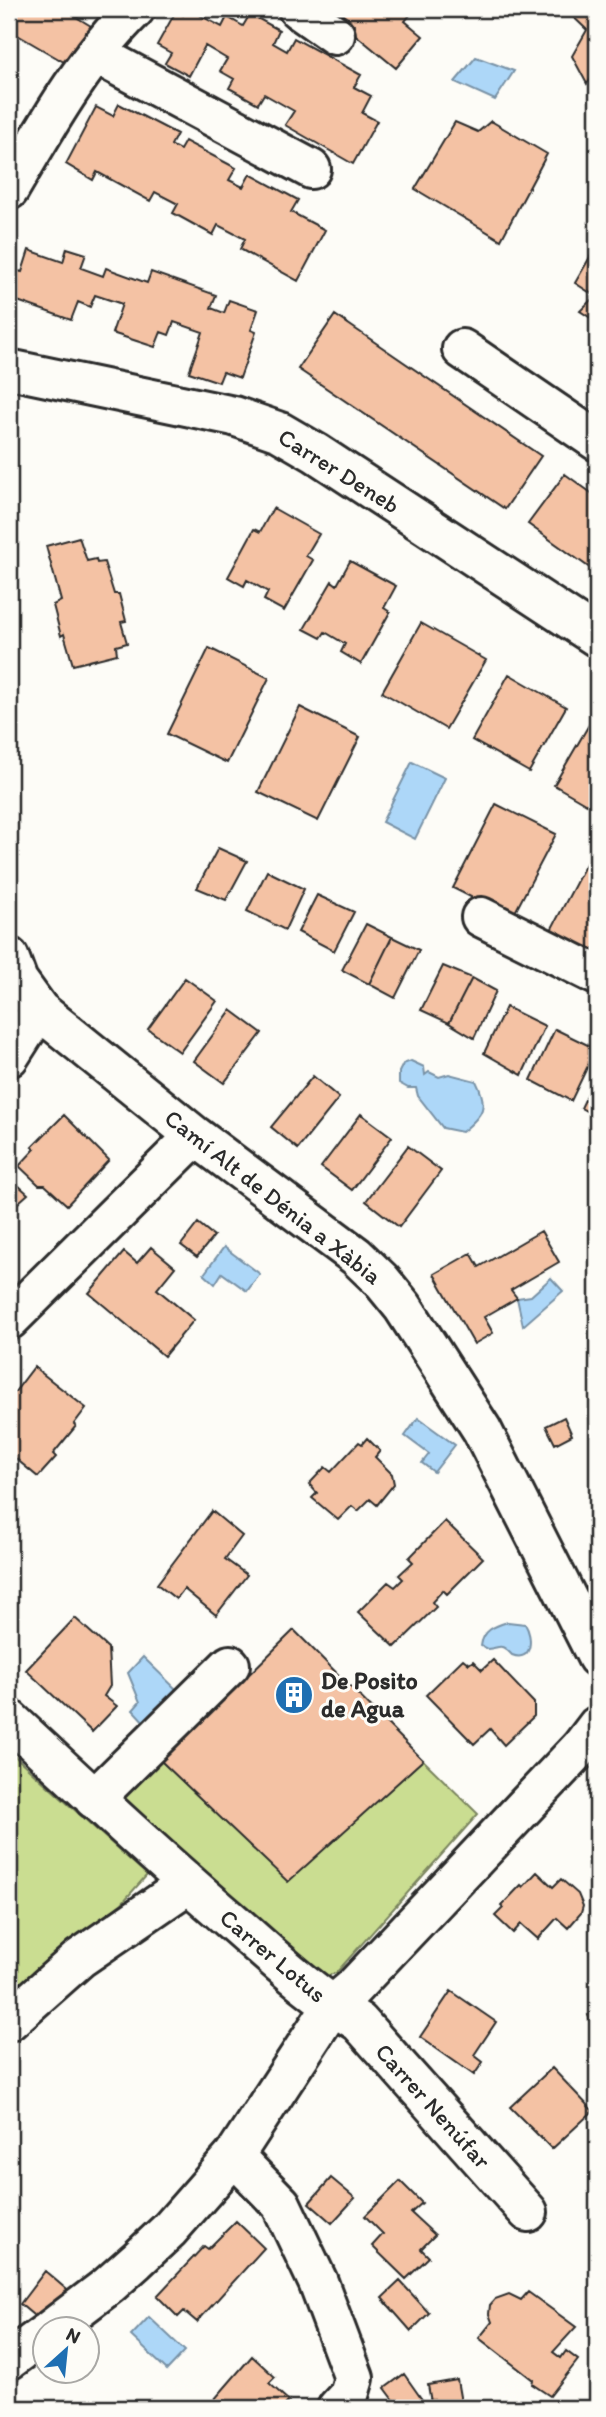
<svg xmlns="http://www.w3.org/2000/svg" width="606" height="2417" font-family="Itim,sans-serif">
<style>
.green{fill:#cadd91;stroke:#7a845e;stroke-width:2}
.water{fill:#add7f8;stroke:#7992a6;stroke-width:2}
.building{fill:#f4c2a4;stroke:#2b2b2b;stroke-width:2}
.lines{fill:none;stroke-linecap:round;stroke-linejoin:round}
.minor-casing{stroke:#2b2b2b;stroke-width:44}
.minor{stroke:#fdfcf7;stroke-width:38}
.labels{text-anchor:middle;stroke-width:6;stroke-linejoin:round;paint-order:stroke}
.street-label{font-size:24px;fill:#2b2b2b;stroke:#fdfcf7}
.poi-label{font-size:24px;font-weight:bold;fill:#2b2b2b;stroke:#fdfcf7;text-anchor:start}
</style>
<rect width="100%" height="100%" fill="#fdfcf7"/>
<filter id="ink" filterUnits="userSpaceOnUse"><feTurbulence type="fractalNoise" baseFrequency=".0143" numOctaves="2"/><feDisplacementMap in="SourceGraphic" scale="14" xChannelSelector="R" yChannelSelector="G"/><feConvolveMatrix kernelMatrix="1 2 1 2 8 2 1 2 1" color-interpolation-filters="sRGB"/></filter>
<g filter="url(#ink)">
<path class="green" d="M9,1751L147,1875L122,1903L53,1958L9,2000Z
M423,1760L478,1814L336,1973L320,1978L118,1802L161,1761L288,1881Z"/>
<path class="water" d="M476,57L514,71L495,100L455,82Z
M412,762L445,778L415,839L382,822Z
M411,1061L424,1067L425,1075L429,1072L439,1077L449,1074L476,1081C489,1107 483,1115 462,1132L443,1128L418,1096L416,1088H408L399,1083V1072L403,1064Z
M224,1247L260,1274L247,1291L222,1273L215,1284L204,1274Z
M551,1278L563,1291L523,1326L517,1298L531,1296Z
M418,1418L455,1445L434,1472L422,1463L429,1454L405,1436Z
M508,1622L525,1624C533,1636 533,1663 512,1655C500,1642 501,1648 487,1649L481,1646C483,1630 494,1626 508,1622Z
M143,1657L177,1690L145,1723L133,1710L140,1702L128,1673Z
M149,2317L185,2351L167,2370L131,2336Z"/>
<path class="building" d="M9,9H63L91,26L69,65L9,30Z
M186,9H206L201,16L222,27L227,17L243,26L250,14L279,30L273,43L287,51L294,38L361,75L354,87L371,96L362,113L377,121L353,164L285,125L294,111L264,94L258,104L229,88L234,79L220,71L227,59L205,46L189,76L165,63L171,53L157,45L176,11L183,15Z
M347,9H415L405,21L423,36L396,68L351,31L354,25L342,15Z
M565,9H597V71L587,84L572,56L587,30Z
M119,104L177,134L171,145L180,150L185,141L236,168L229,180L243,187L250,174L298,200L291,212L325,230L298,281L240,249L245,239L218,225L213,235L173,213L178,204L155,192L150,201L97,172L93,180L66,164L96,107L113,116Z
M491,121L547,154L501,240L415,189L455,122L478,132Z
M597,245V322L580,311L595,296L575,283Z
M67,248L86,254L81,268L103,276L106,268L147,283L151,272L216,295L211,308L224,313L229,300L258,310L251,330L256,332L240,378L223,372L219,382L189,372L203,332L174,322L169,335L161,332L155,347L112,333L122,304L95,295L90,307L78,302L71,320L9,298V284L14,270L22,272L29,250L63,262Z
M335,315L541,456L505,509L298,369Z
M565,474L597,497V573L528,524Z
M273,508L319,534L306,556L313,560L284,611L264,600L268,592L247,580L244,586L228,577L254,529L260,532Z
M79,537L87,561L96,559L97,563L104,562L114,594H119L126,621L121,622L127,643L116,646L117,654L73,665L64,634L61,636L53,605L61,601L46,546Z
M350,561L396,586L384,608L390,612L361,664L341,652L345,644L325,632L321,638L304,629L332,581L337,585Z
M421,623L486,660L446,729L382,692Z
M209,648L269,678L227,763L167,734Z
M509,674L566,707L529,772L472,740Z
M300,707L360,737L318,821L258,792Z
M590,723L597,728V810L554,785Z
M496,804L556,834L512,918L453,888Z
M218,848L247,861L226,900L197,888Z
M589,858L597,862V957L550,932Z
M267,871L304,889L285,930L247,911Z
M317,895L354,912L334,951L298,932Z
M366,924L392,937L369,984L342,970Z
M392,937L419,950L395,998L369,984Z
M443,966L472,978L449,1023L421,1010Z
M185,978L217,1001L180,1052L148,1029Z
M472,978L496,991L474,1038L449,1023Z
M506,1007L545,1026L522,1075L484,1053Z
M231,1010L262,1033L224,1083L194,1061Z
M555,1029L596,1049L571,1101L531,1080Z
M597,1074V1117L581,1108Z
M313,1076L339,1098L298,1149L271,1127Z
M361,1114L392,1137L352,1190L321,1167Z
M64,1115L109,1160L67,1205L45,1185H39L19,1166L35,1149L32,1147Z
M408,1146L441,1171L399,1227L366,1201Z
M18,1185L28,1194L9,1211V1193Z
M198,1223L214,1236L197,1257L181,1245Z
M541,1231L559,1262L511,1290L517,1298L484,1317L493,1333L474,1344L434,1274L471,1253L479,1267Z
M151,1247L175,1267L157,1289L194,1320L164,1356L89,1293L124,1252L137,1263Z
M34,1367L86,1408L74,1424L76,1426L53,1454L56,1457L38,1477L9,1453V1396L11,1397Z
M564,1417L572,1435L555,1444L546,1426Z
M367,1438L380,1451L375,1457L392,1474L394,1484L377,1505L370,1499L358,1511L352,1506L338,1520L312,1498L317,1493L309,1484L325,1467L331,1472L359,1442L362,1444Z
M212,1511L242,1536L225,1559L247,1575L216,1615L184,1589L176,1599L157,1584Z
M445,1521L483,1558L447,1594L443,1590L432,1602L436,1607L395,1647L358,1612L388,1582L395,1587L403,1579L399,1575L413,1562L409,1558Z
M75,1618L108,1648L110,1686L104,1696L117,1706L92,1732L26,1670Z
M294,1630L423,1760L288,1882L161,1761Z
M463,1659L469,1664L473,1661L482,1670L493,1660L534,1703V1716L504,1745L490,1729L474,1744L426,1695Z
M537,1872L553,1887L561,1879L578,1894L583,1906L581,1913L568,1928L557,1918L538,1939L521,1924L513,1933L495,1916L503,1908L501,1906L521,1885L523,1887Z
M451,1991L496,2022L474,2055L483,2062L474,2075L420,2037Z
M597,2012V2039L588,2015Z
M552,2068L593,2111L552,2149L510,2107Z
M331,2178L355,2198L332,2223L309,2203Z
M400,2181L422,2203L411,2213L435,2235L421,2249L429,2257L406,2279L372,2246L383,2234L365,2216Z
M236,2221L264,2248L197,2322L184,2311L178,2317L157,2296L204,2246L208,2249Z
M45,2271L73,2295L39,2320L20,2304Z
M400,2281L429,2313L411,2331L382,2298Z
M528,2292L576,2327L553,2352L561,2358L566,2351L578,2360L550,2396L532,2384L533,2380L479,2338L492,2322L489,2314L490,2305L495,2299L509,2294L521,2300Z
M252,2356L275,2377L269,2383L289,2401L282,2408H207Z
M404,2374L423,2401L418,2405L421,2408H400L385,2388Z
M457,2380L462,2408H432L428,2385Z"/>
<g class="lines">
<defs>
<path id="minor" d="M298,9L335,35
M96,54L311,169
M9,190C46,127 83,60 135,9
M462,349L597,441
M9,369L234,416L280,432L316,453L597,637
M481,917L597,975
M9,957L18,981L39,1010L195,1136L356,1256L381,1280L403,1307L482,1430L597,1657
M9,1057L39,1010
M9,1320L195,1136
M9,1719C83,1788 157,1857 234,1923C274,1958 313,1995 359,2022L528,2212
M94,1799L230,1665
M9,2021L80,1958L188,1884
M234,2156L281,2204L318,2282L354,2378L349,2395L337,2408
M50,2330L109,2285L136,2261L169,2230L234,2156L332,2006L352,1989L581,1747L597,1726
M9,2360L46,2333"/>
</defs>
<use href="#minor" class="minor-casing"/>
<use href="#minor" class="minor"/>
</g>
</g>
<defs>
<symbol id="building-disc" viewBox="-11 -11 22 22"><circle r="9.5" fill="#1f6fb2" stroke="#fdfcf7"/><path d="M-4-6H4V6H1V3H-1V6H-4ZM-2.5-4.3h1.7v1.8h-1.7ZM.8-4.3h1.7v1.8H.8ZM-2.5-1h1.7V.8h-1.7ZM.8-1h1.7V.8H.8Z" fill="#fff"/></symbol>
</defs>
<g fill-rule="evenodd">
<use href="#building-disc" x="272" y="1673" width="44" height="44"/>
</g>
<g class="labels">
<g class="street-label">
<text transform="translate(339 471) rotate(32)" y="8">Carrer Deneb</text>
<text transform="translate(273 1197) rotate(38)" y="8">Camí Alt de Dénia a Xàbia</text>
<text transform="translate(273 1956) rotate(40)" y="8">Carrer Lotus</text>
<text transform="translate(433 2106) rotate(48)" y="8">Carrer Nenúfar</text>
</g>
<g class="poi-label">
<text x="321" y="1689">De Posito<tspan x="321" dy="28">de Agua</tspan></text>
</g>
</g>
<rect width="606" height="2417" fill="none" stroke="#fdfcf7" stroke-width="35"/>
<rect x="18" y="18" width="571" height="2382" fill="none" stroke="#2b2b2b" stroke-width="2.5" filter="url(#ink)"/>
<g transform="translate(66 2350) rotate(27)"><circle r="33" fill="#fdfcf7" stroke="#a9a8a5" stroke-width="2"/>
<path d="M0-5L12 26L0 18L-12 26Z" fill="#1f6fb2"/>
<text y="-10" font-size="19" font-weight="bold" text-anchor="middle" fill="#2b2b2b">N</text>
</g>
</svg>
